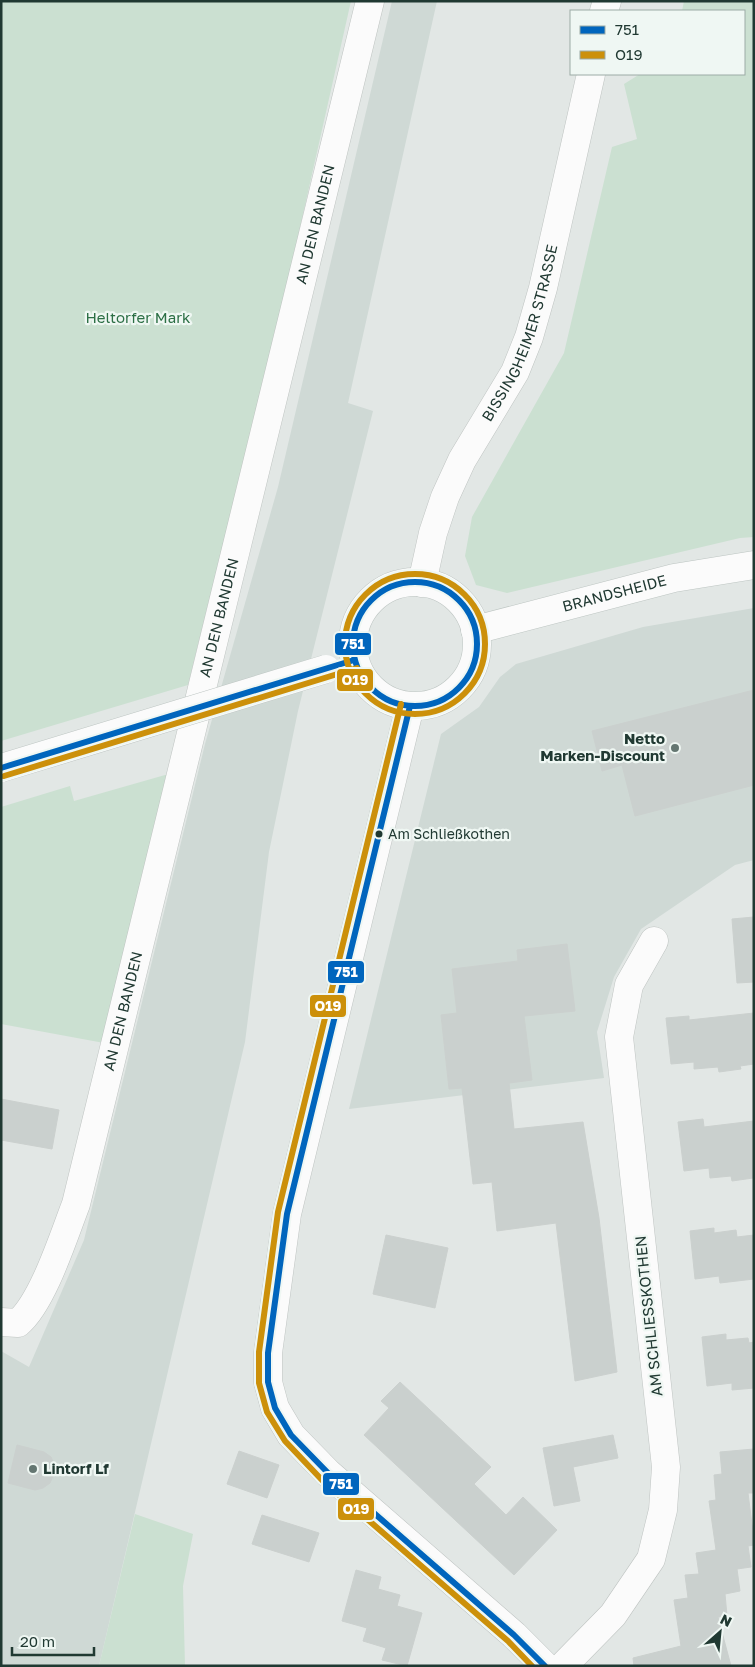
<svg xmlns="http://www.w3.org/2000/svg" width="755" height="1667" font-family="'Golos Text',sans-serif">
<style>
.built{fill:#cfd9d5}
.green{fill:#cbe0d1}
.building{fill:#cad0ce;stroke:#cbd0ce}
.lines{fill:none;stroke-linecap:round;stroke-linejoin:round}
.minor-casing{stroke:#bfc4c2;stroke-width:29}
.tertiary-casing{stroke:#bfc4c2;stroke-width:29}
.secondary-casing{stroke:#bdc5c2;stroke-width:29}
.minor{stroke:#fbfbfb;stroke-width:28}
.tertiary{stroke:#fbfbfb;stroke-width:28}
.secondary{stroke:#fbfbfb;stroke-width:28}
.secondary-bridge-casing{stroke:#bdc5c2;stroke-width:29;stroke-linecap:butt}
.secondary-bridge{stroke:#fbfbfb;stroke-width:28}
.bus-1-casing{stroke:#eff7f3;stroke-width:10}
.bus-2-casing{stroke:#eff7f3;stroke-width:10}
.bus-1{stroke:#0065bd;stroke-width:6}
.bus-2{stroke:#cc900a;stroke-width:6}
.poi-dot{fill:#647671;stroke:#eff7f3;stroke-width:2}
.bus-dot{fill:#203932;stroke:#eff7f3;stroke-width:2}
.labels{text-anchor:middle;stroke-width:4.5;stroke-linejoin:round;paint-order:stroke}
.bus-label{font-size:14px;fill:#203932;stroke:#eff7f3;text-anchor:start}
.street-label{font-size:15px;fill:#203932;stroke:#eff7f3}
.park-label{font-size:15px;fill:#2c6f45;stroke:#eff7f3}
.poi-label{font-size:15px;font-weight:bold;fill:#203932;stroke:#eff7f3;text-anchor:end}
.line-badge{stroke:#eff7f3;stroke-width:2}
.badge-label{font-size:14px;text-anchor:middle;font-weight:bold;fill:#fff}
</style>
<rect width="100%" height="100%" fill="#e2e7e5"/>
<path class="built" d="M392,1H437L348,403L373,411L298,711L269,852L245,1042L99,1666H1V1351L29,1367L84,1240L205,744L278,487Z
M754,608V860L735,865L641,929L614,977L597,1032L604,1078L349,1109L441,734L479,707L500,677L516,664L643,627Z"/>
<path class="green" d="M1,1H351L283,303L188,685L1,741Z
M684,1H754V537L740,538L507,593L476,585L465,556L472,517L564,353L612,147L637,139L624,84L640,74H744V11H682Z
M172,773L104,1043L1,1024V807L70,786L74,801Z
M135,1514L193,1534L183,1586L185,1666H99Z"/>
<path class="building" d="M754,690V785L635,816L622,765L602,771L592,731Z
M754,917V982L737,983L732,919Z
M567,944L575,1011L524,1016L532,1080L509,1083L514,1129L583,1122L599,1218L617,1372L575,1381L556,1223L497,1231L492,1182L473,1184L462,1088L449,1089L441,1015L457,1013L452,969L518,961L517,950Z
M754,1013V1064L740,1066L741,1069L719,1072L718,1067L694,1069V1062L671,1064L666,1018L689,1016V1020Z
M1,1099L59,1110L52,1149L1,1140Z
M703,1119L704,1127L754,1121L753,1178L732,1181L731,1176L710,1178L709,1168L684,1171L678,1122Z
M714,1228V1233L736,1230L737,1237L754,1235V1279L720,1283L719,1276L695,1279L690,1231Z
M386,1235L448,1248L435,1308L373,1294Z
M726,1334V1340L748,1338L749,1343L754,1342V1388L732,1390V1383L707,1386L702,1337Z
M400,1382L491,1467L474,1484L506,1515L523,1497L557,1530L514,1575L364,1435L389,1408L381,1401Z
M613,1435L618,1458L573,1467L580,1501L554,1506L543,1448Z
M17,1445L44,1452L51,1457L54,1464V1473L50,1483L43,1488L35,1490L8,1483Z
M754,1449V1493H748L754,1540V1545L748,1546L751,1567L737,1569L740,1591L725,1594L727,1616L718,1617L731,1666H634L633,1658L681,1646L674,1600L688,1598L685,1575L699,1574L696,1553L716,1550L709,1501L716,1500L714,1475L722,1474L720,1452Z
M239,1451L279,1465L267,1498L227,1484Z
M262,1515L319,1533L309,1562L252,1544Z
M356,1570L381,1577L378,1589L400,1595L397,1606L422,1613L407,1666L382,1660L386,1648L363,1641L367,1628L342,1621Z"/>
<g class="lines">
<defs>
<g id="minor">
<path id="s1" d="M1,1322L18,1323C43,1302 64,1235 76,1204L370,1"/>
<path d="M563,1666L613,1615L651,1559L663,1510L666,1467L619,1037L629,985L654,941"/>
</g>
<g id="tertiary">
<path d="M604,11L607,1"/>
<path id="s2" d="M422,583L433,533L445,497L462,460L515,372L529,337L543,288L591,74"/>
<path d="M410,706L287,1214L268,1353V1382L275,1408L291,1435L328,1473L514,1635L545,1666"/>
</g>
<g id="secondary">
<circle cx="415" cy="644" r="62"/>
<path id="s3" d="M475,630L674,578L754,565"/>
</g>
</defs>
<use href="#minor" class="minor-casing"/>
<use href="#tertiary" class="tertiary-casing"/>
<use href="#secondary" class="secondary-casing"/>
<use href="#minor" class="minor"/>
<use href="#tertiary" class="tertiary"/>
<use href="#secondary" class="secondary"/>
<defs>
<path id="secondary-bridge" d="M1,768L326,669"/>
</defs>
<use href="#secondary-bridge" class="secondary-bridge-casing"/>
<use href="#secondary-bridge" class="secondary-bridge"/>
<defs>
<path id="bus-1" d="M353 644a62 62 0 1 1 124 0a62 62 0 1 1-124 0Z
M410,706L287,1214L268,1353V1382L275,1408L291,1435L328,1473L514,1635L545,1666
M1,768L354,660"/>
<path id="bus-2" d="M345 644a70 70 0 1 1 140 0a70 70 0 1 1-140 0Z
M401,704L278,1212L259,1352V1383L267,1412L285,1441L322,1480L508,1641L532,1666
M4,776L357,668"/>
</defs>
<use href="#bus-1" class="bus-1-casing"/>
<use href="#bus-2" class="bus-2-casing"/>
<use href="#bus-1" class="bus-1"/>
<use href="#bus-2" class="bus-2"/>
</g>
<g class="poi-dot">
<circle cx="675" cy="748" r="5"/>
<circle cx="33" cy="1469" r="5"/>
</g>
<circle class="bus-dot" cx="379" cy="834" r="4.5"/>
<g class="labels">
<g class="bus-label">
<text x="388" y="839">Am Schließkothen</text>
</g>
<g class="street-label">
<text dy="5" stroke="none"><textPath href="#s1" startOffset="1159">AN DEN BANDEN</textPath></text>
<text dy="5" stroke="none"><textPath href="#s2" startOffset="271">BISSINGHEIMER STRASSE</textPath></text>
<text dy="5" stroke="none"><textPath href="#s3" startOffset="144">BRANDSHEIDE</textPath></text>
<text dy="5" stroke="none"><textPath href="#s1" startOffset="754">AN DEN BANDEN</textPath></text>
<text dy="5" stroke="none"><textPath href="#s1" startOffset="349">AN DEN BANDEN</textPath></text>
<text transform="translate(649 1316) rotate(-96)" y="5">AM SCHLIESSKOTHEN</text>
</g>
<g class="park-label">
<text x="138" y="323">Heltorfer Mark</text>
</g>
<g class="poi-label">
<text x="665" y="744">Netto<tspan x="665" dy="17">Marken-Discount</tspan></text>
<text x="43" y="1474" text-anchor="start">Lintorf Lf</text>
</g>
</g>
<g class="line-badge">
<rect x="334" y="632" width="38" height="24" rx="5" fill="#0065bd"/>
<rect x="336" y="668" width="38" height="24" rx="5" fill="#cc900a"/>
<rect x="327" y="960" width="38" height="24" rx="5" fill="#0065bd"/>
<rect x="309" y="994" width="38" height="24" rx="5" fill="#cc900a"/>
<rect x="322" y="1472" width="38" height="24" rx="5" fill="#0065bd"/>
<rect x="337" y="1497" width="38" height="24" rx="5" fill="#cc900a"/>
</g>
<g class="badge-label">
<text x="353" y="649">751</text>
<text x="355" y="685">O19</text>
<text x="346" y="977">751</text>
<text x="328" y="1011">O19</text>
<text x="341" y="1489">751</text>
<text x="356" y="1514">O19</text>
</g>
<rect width="755" height="1667" fill="none" stroke="#203932" stroke-width="5"/>
<rect x="570" y="10" width="175" height="65" fill="#eff7f3" stroke="#9caba6"/>
<rect x="580" y="26" width="25" height="8" fill="#0065bd" stroke="#9caba6"/>
<text x="615" y="35" font-size="15" fill="#203932">751</text>
<rect x="580" y="51" width="25" height="8" fill="#cc900a" stroke="#9caba6"/>
<text x="615" y="60" font-size="15" fill="#203932">O19</text>
<g transform="translate(720 1632) rotate(27)" stroke="#eff7f3" stroke-width="4" paint-order="stroke">
<path d="M0-4L9 19L0 12L-9 19Z" fill="#203932"/>
<text y="-8" font-size="14" font-weight="bold" text-anchor="middle" fill="#203932">N</text>
</g>
<path d="M12 1647v8h82v-8" fill="none" stroke="#203932" stroke-width="2.5"/>
<text x="20" y="1647" font-size="15" fill="#203932" stroke="#eff7f3" stroke-width="4" paint-order="stroke">20 m</text>
</svg>
